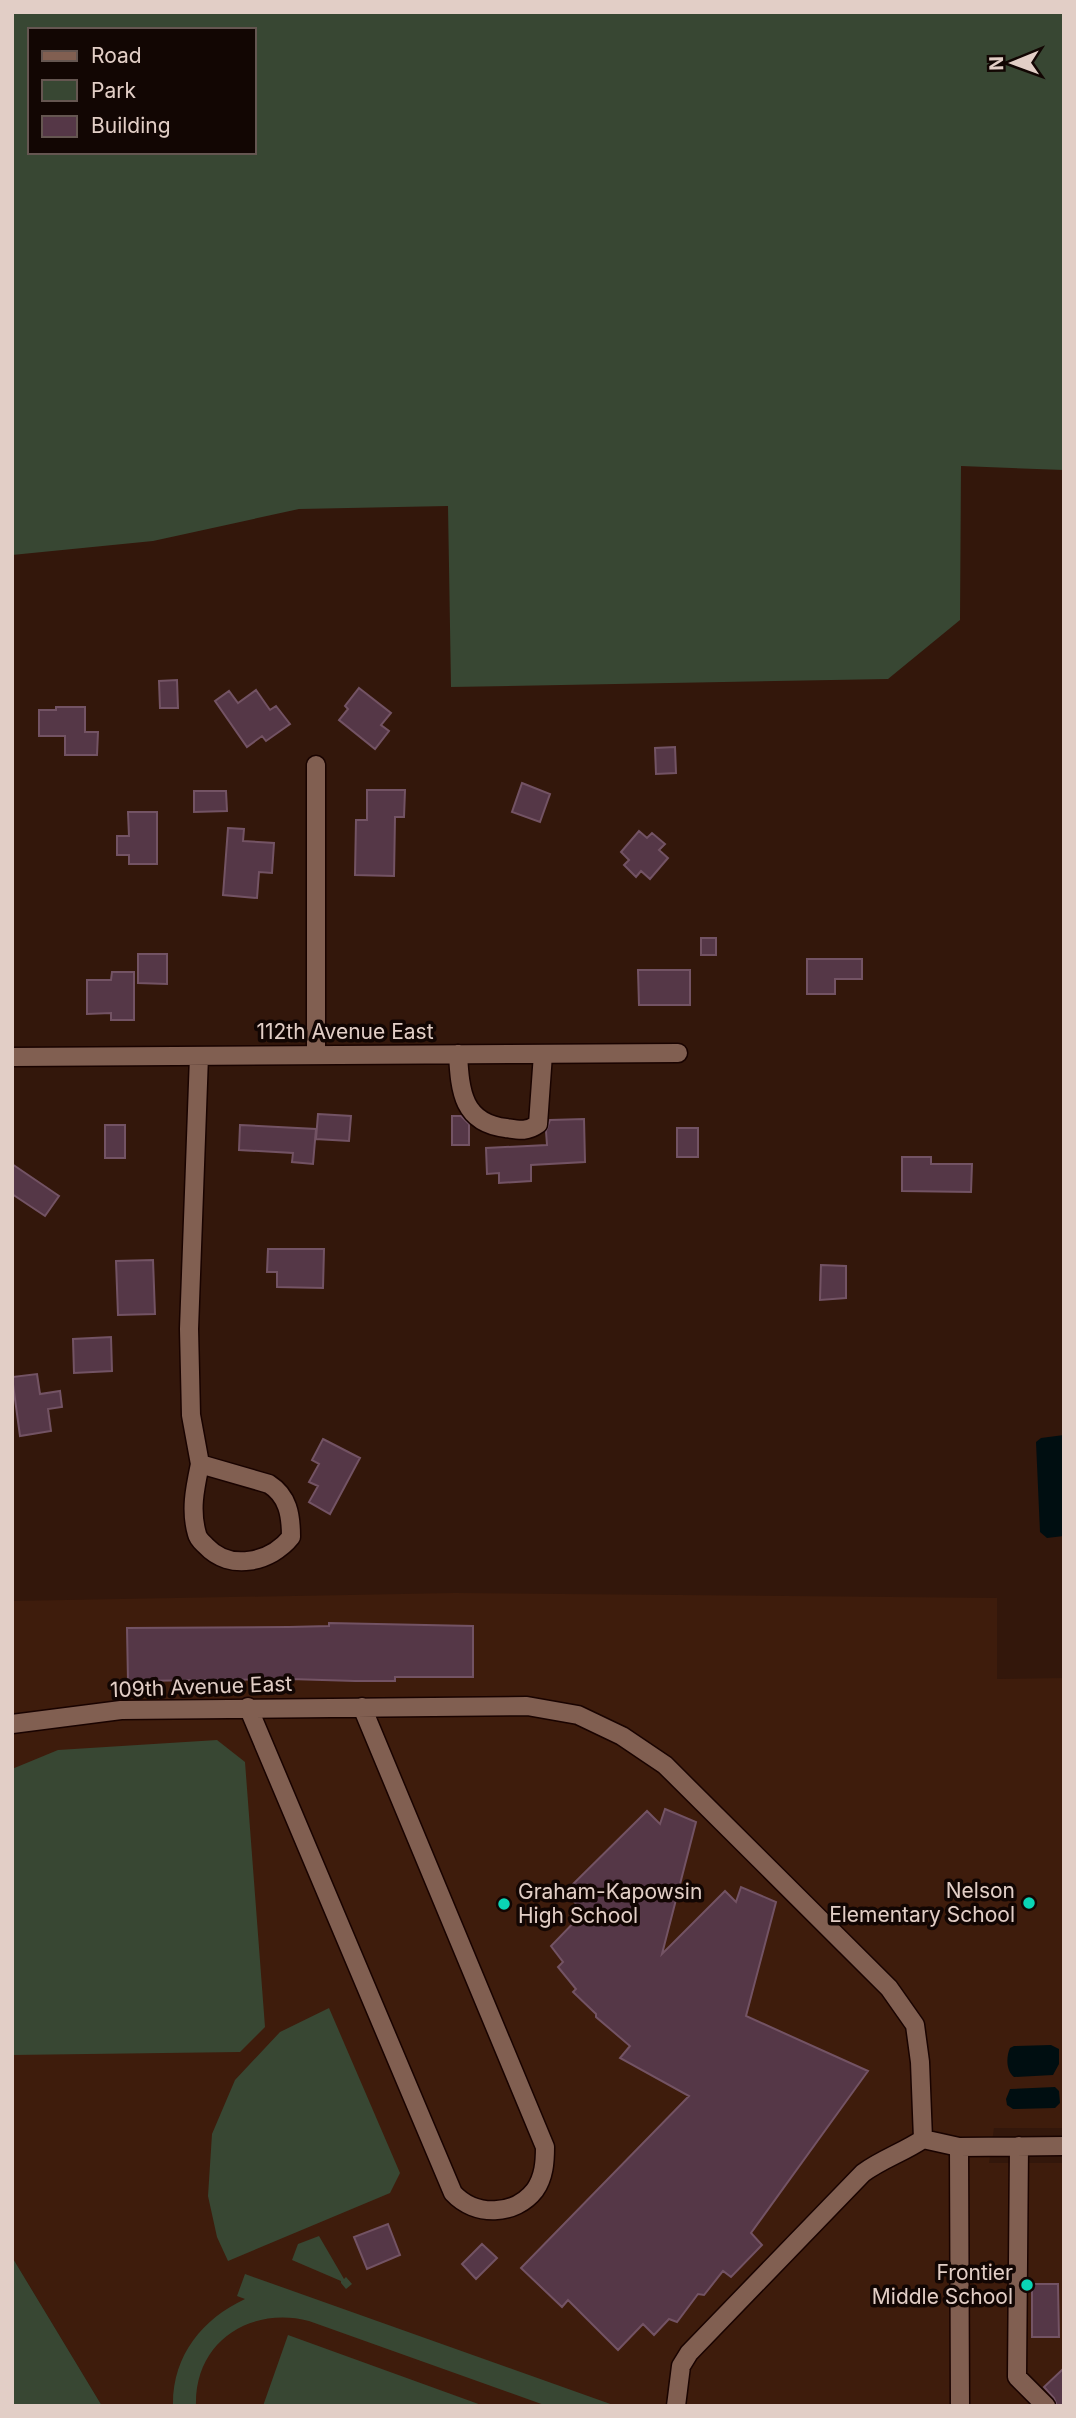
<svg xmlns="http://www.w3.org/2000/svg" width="1076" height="2418" font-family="Inter,sans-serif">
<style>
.built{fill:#3e1c0c}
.green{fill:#384733;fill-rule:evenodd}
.water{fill:#000e11}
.building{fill:#553747;stroke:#735364;stroke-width:2}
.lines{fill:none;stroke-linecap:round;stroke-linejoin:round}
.minor-casing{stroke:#190300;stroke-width:21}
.minor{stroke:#815f51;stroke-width:18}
.poi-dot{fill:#0ad5b5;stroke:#120603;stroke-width:2.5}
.labels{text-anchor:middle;stroke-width:7;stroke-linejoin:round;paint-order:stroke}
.street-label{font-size:21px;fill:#e2cec6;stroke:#120603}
.poi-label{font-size:21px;fill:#e2cec6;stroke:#120603;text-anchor:end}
</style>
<rect width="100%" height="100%" fill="#33170b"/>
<path class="built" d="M455,1593L997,1598V1679L1064,1678V2128H994L989,2163H1064V2406H102L12,2257V1601Z"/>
<path class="green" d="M12,12H1064V470L961,466L960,620L888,679L451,687L448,506L299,509L153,541L12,555ZM30,30H254V152H30Z
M217,1740L245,1762L265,2027L240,2052L12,2055V1769L58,1750Z
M329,2008L400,2173L390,2193L228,2261L217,2237L208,2196L212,2134L235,2080L280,2032Z
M319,2236L344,2279L346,2277L352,2284L346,2289L341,2283V2281L292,2260L298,2244Z
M12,2257L102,2406H12Z
M245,2274L616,2406H547L309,2321C250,2306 194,2342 196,2406H173C172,2356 202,2319 245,2299L237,2296Z
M288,2335L484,2406H263Z"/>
<path class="water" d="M1064,1435V1536L1047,1538L1040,1532L1036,1442L1041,1438Z
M1051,2045L1059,2049V2064L1053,2075L1014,2077C1006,2071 1006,2057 1010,2048L1014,2046Z
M1055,2087L1059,2091L1060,2103L1055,2108L1013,2109L1007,2105L1006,2099L1010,2089Z"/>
<path class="building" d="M177,680L178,708H160L159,681Z
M359,688L391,713L381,725L389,731L375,749L339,720L348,709L345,706Z
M256,690L270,710L276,706L290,724L266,741L262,736L247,747L215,701L229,691L238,703Z
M56,707H85V732H98L97,755H65V736H39V710H56Z
M675,747L676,773L656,774L655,748Z
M522,783L550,794L540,822L512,812Z
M367,790H405L404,817H395L394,876L355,875L356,820H367Z
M194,791H226L227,811L194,812Z
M128,812H157V864H129V855H117V836H129Z
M228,828L244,829L243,841L274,843L272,873L259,872L257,898L223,895Z
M639,831L647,838L652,833L665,844L659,850L668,858L650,879L641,871L636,877L624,865L629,860L621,852Z
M701,938H716V955H701Z
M138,954H167V984L138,983Z
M807,959H862V979H835V994H807Z
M638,970H690V1005H639Z
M112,972H134V1020H111V1013L87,1014V980H111Z
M318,1114L351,1116L349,1141L316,1139Z
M452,1116H461L469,1124V1145H452Z
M584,1119L585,1162L531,1165V1181L499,1183V1173L487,1174L486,1148L547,1145L546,1131L550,1120Z
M105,1125H125V1158H105Z
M240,1125L316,1129L313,1164L292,1162L293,1153L239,1150Z
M677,1128H698V1157H677Z
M902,1157H931V1164H972L971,1192L902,1191Z
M12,1164L59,1196L45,1216L12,1194Z
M268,1249H324L323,1288L277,1287V1272H267Z
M153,1260L155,1314L118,1315L116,1261Z
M821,1265L846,1266V1298L820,1300Z
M111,1337L112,1371L74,1373L73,1339Z
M37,1374L40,1394L60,1391L62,1407L48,1409L51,1431L20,1436L12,1377Z
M323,1439L360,1458L330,1514L309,1502L318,1486L309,1482L319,1464L312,1460Z
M329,1623L473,1626V1677H395V1681H355L290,1679L128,1681L127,1628L289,1627L329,1626Z
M665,1809L696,1822L662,1954L725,1891L736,1902L741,1887L776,1902L746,2016L868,2071L751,2233L762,2245L731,2277L723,2271L704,2295L698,2294L677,2322L669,2319L654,2335L643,2324L618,2350L568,2300L562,2307L521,2268L689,2096L620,2058L630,2046L596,2017V2014L573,1992L576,1989L558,1967L563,1962L551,1946L584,1912L565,1892L647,1811L660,1824Z
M388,2224L400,2255L367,2269L354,2237Z
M482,2244L497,2258L476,2279L462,2264Z
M1032,2284H1058L1059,2337H1032Z
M1064,2368V2406H1057L1054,2398L1044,2387Z"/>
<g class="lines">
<defs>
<path id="minor" d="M316,765V1054
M458,1054C460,1092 463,1123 506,1128C519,1130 527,1132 538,1124L543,1054
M199,1056L189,1329L191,1415L200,1464L269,1484C288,1496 291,1515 291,1537C271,1562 230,1572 206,1546C202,1542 198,1539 197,1534C190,1510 195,1488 200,1464
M12,1057L678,1053
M248,1707L453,2193C475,2217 515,2216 535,2190C544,2177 545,2162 545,2147L362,1707
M12,1724L121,1710L527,1706L578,1715L622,1736L665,1765L889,1988L915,2025L920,2062L923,2139L959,2147L1064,2146
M1019,2146L1017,2377L1046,2406
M959,2147L960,2406
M676,2406L681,2366L689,2353L863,2173C882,2159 904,2152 923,2139"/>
</defs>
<use href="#minor" class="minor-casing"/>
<use href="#minor" class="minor"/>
</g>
<g class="poi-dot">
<circle cx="1029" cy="1903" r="7"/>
<circle cx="504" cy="1904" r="7"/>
<circle cx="1027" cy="2285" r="7"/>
</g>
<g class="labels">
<g class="street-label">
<text x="345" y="1039">112th Avenue East</text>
<text transform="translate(201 1687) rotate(-2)" y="7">109th Avenue East</text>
</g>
<g class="poi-label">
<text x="1015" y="1898">Nelson<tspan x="1015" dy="24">Elementary School</tspan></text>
<text x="518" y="1899" text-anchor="start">Graham-Kapowsin<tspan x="518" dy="24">High School</tspan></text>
<text x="1013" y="2280">Frontier<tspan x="1013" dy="24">Middle School</tspan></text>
</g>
</g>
<rect width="1076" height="2418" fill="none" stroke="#e2cec6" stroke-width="28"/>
<rect x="28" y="28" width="228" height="126" fill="#120603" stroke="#655651" stroke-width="2"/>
<rect x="42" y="51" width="35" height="10" fill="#815f51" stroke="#655651" stroke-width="2"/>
<text x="91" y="63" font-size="21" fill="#e2cec6">Road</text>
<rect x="42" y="80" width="35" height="21" fill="#384733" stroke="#655651" stroke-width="2"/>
<text x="91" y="98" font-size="21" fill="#e2cec6">Park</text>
<rect x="42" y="116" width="35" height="21" fill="#553747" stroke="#655651" stroke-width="2"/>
<text x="91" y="133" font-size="21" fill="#e2cec6">Building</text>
<g transform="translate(1013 63) rotate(269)" stroke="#120603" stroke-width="5" paint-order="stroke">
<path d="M0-5L12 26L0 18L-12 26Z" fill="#e2cec6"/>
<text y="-10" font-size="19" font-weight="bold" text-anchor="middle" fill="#e2cec6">N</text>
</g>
</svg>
